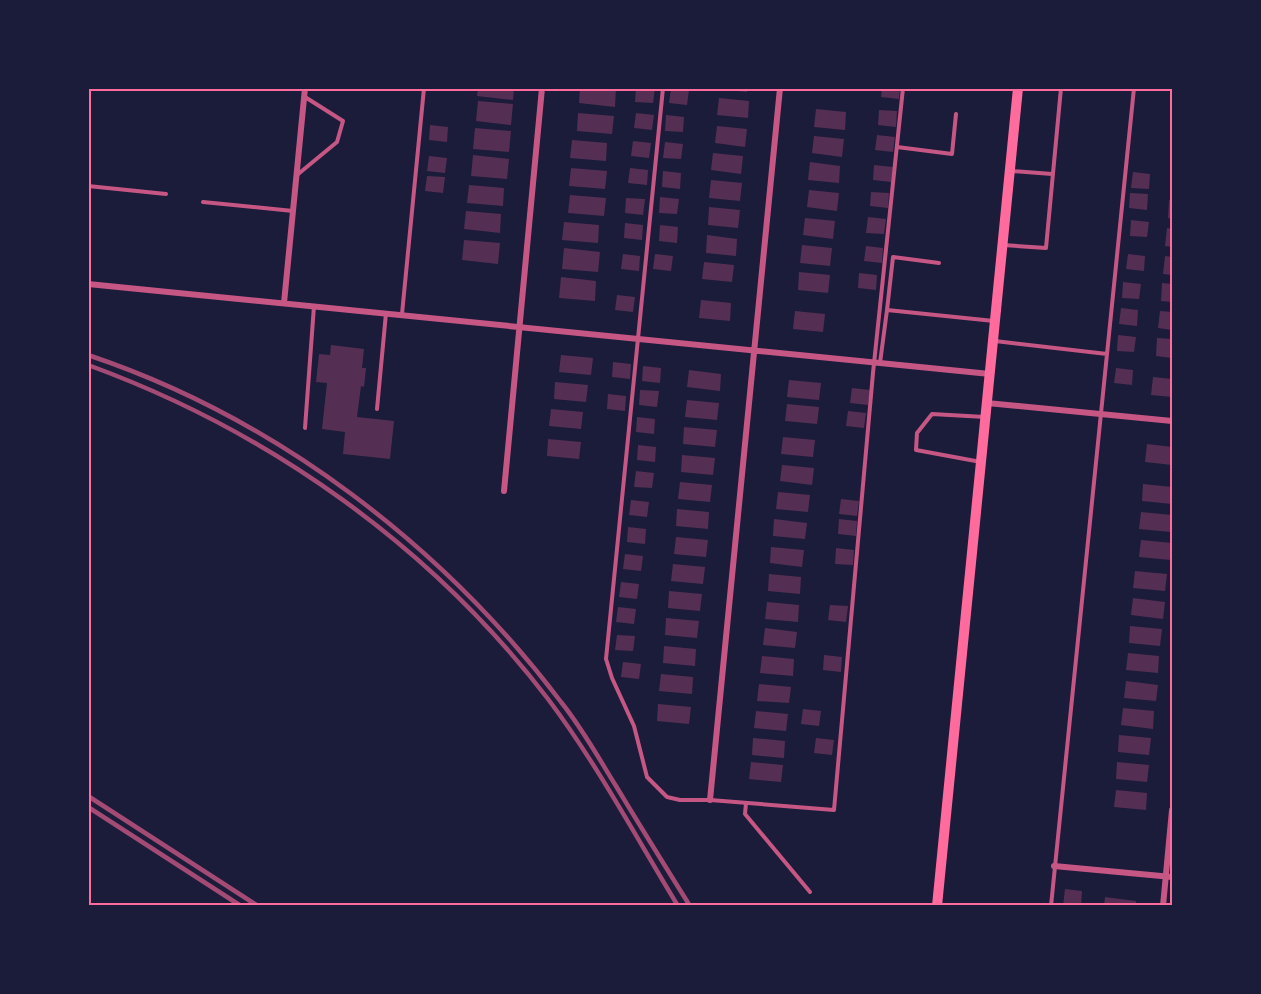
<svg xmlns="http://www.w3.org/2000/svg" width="1261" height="994" font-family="Karla,sans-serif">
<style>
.building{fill:#542f53}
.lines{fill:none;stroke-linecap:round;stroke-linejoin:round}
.service{stroke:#c65784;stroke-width:4}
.minor{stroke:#c65784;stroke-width:6}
.secondary{stroke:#ff6b9d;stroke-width:10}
.rail{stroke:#a44b75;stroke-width:4.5}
.neatline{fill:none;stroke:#ff6b9d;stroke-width:2}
</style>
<rect width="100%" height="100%" fill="#1b1b3a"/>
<path class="building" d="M478,88H514L513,100L477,96Z
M580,88H616L615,107L579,103Z
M636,88H655L653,103L635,102Z
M671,88L689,90L687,105L669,103Z
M726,88H747V92L726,90Z
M882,88H900L899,99L881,97Z
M719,98L749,101L748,118L717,115Z
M478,101L513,104L511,125L476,121Z
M816,109L846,112L845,130L814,127Z
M879,110L897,111L896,127L878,125Z
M578,113L614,116L612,134L577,131Z
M636,113L654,115L652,130L634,128Z
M666,115L684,117L683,132L665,131Z
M430,125L448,127L447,142L429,140Z
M717,126L747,129L745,147L715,143Z
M475,128L511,131L509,152L473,149Z
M877,135L895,137L893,152L875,150Z
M814,136L844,139L842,157L812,153Z
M572,140L607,143L606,161L570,158Z
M633,141L651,143L649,158L631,156Z
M665,142L683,144L681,159L663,158Z
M713,153L743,156L741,174L711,170Z
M473,155L509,159L507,179L471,176Z
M429,156L447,158L445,173L427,171Z
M810,162L840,166L839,183L808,180Z
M874,165L893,167L891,182L873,180Z
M571,168L607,171L605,189L569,186Z
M630,168L648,170L647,185L628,183Z
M663,171L681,173L680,189L662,187Z
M1133,172L1150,174L1149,189L1131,188Z
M427,176L445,177L443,193L425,191Z
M711,180L742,183L740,201L709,198Z
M469,185L504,188L503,206L467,203Z
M809,190L839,193L837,211L807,207Z
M871,192L889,193L888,208L870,206Z
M1130,193L1148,194L1147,210L1129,208Z
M570,195L606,198L604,216L568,213Z
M660,197L679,199L677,214L659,213Z
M626,198L645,199L643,215L625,213Z
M1169,200L1172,201V219L1168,218Z
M709,207L740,210L738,228L708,225Z
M466,211L501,214L500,233L464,229Z
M868,217L886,219L884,234L866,233Z
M805,218L835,221L833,239L803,235Z
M1131,220L1149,222L1147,237L1130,236Z
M564,222L599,225L598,243L562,240Z
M625,223L643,225L642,240L624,238Z
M660,225L678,227L677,243L659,241Z
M1167,228L1172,229V247L1165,246Z
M707,235L737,239L736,256L706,253Z
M464,240L500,243L498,264L462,260Z
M802,245L832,248L830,266L800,263Z
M866,246L883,248L882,263L864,261Z
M564,248L600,252L598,272L562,269Z
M623,254L640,256L639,271L621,269Z
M655,254L673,256L671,271L653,269Z
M1128,254L1145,256L1144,271L1126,269Z
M1165,256L1172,257V275L1163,274Z
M704,262L734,265L732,282L702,279Z
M799,272L830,275L828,293L798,290Z
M859,273L877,275L876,290L858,288Z
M561,277L596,281L595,301L559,298Z
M1123,282L1141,284L1139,299L1122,298Z
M1162,283L1172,284V302L1161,301Z
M617,295L635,297L633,312L615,310Z
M701,300L731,303L730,321L699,318Z
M1121,308L1138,310L1137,326L1119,324Z
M795,311L825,314L823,332L793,329Z
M1160,311L1172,312V330L1158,328Z
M1118,335L1136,337L1134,352L1117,351Z
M1157,338L1172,339V358L1156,356Z
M331,345L364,349L362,368H366L364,387L361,386L357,417L394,421L390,459L343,454L345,432L322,429L327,383L316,382L319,354L330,355Z
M561,355L593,358L591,375L559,372Z
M613,362L631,364L630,379L612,377Z
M643,366L661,368L660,383L642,381Z
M1116,368L1133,370L1132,385L1114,383Z
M689,370L721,374L720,391L687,387Z
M1153,377L1172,379V397L1151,395Z
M789,380L821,383L819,400L787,397Z
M555,382L588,385L586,402L554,399Z
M852,388L870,390L868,405L850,403Z
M640,390L659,391L657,407L639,405Z
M608,394L626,396L625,411L607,409Z
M687,400L719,403L717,420L685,417Z
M787,404L819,407L817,424L785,421Z
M551,409L583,412L581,429L549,426Z
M848,411L866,413L864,428L846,426Z
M637,417L655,419L654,434L636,432Z
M684,427L717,430L715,447L683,444Z
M783,437L815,440L813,457L781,454Z
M548,439L581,442L579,459L547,456Z
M1147,444L1172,447V465L1145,462Z
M638,445L656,447L655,462L637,460Z
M682,455L715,458L713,475L681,472Z
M782,465L814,468L812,485L780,481Z
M636,471L654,473L652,488L634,487Z
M680,482L712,485L710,502L678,499Z
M1143,484L1172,487V504L1142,501Z
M778,492L810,495L808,512L776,509Z
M841,499L859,501L857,516L839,514Z
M631,500L649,502L647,517L629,515Z
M677,509L709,512L708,529L676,526Z
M1141,512L1172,515L1171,532L1139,529Z
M774,519L807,523L805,539L773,536Z
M839,519L857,521L856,536L838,534Z
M628,527L646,529L645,544L627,542Z
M676,537L708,540L706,557L674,554Z
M1141,540L1172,543L1171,560L1139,557Z
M771,547L804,550L802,567L770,563Z
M836,548L854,550L853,565L835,564Z
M625,554L643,556L641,571L623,569Z
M673,564L705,567L703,584L671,581Z
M1135,571L1167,574L1165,591L1133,588Z
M769,574L801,577L800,594L768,591Z
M621,582L639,584L637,599L619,597Z
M669,591L702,594L700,611L668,608Z
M1133,598L1165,602L1163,619L1131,615Z
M767,602L799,605L798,622L765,619Z
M830,605L848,606L846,622L828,620Z
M618,607L636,609L634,624L616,622Z
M666,618L699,621L697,638L665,635Z
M1130,626L1162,629L1160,646L1129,643Z
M765,628L797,632L795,648L763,645Z
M617,635L635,636L633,651L615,650Z
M664,646L696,649L695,666L663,663Z
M1128,653L1159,656L1158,673L1126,670Z
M824,655L842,657L841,672L823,670Z
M762,656L794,659L793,676L760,673Z
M623,662L641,664L639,679L621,677Z
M661,674L693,677L692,694L659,691Z
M1126,681L1158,685L1156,701L1124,698Z
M759,684L791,687L789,703L757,701Z
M658,704L691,707L689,724L657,721Z
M1123,708L1154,711L1153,729L1121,725Z
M803,709L821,711L819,726L801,724Z
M756,711L788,714L786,731L754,728Z
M1119,735L1151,738L1149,755L1118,752Z
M753,738L785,741L784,758L752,755Z
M816,738L834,740L832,755L814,753Z
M751,762L783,765L781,782L749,779Z
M1117,762L1149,765L1147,782L1116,779Z
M1116,790L1147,793L1146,810L1114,807Z
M1065,889L1082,891L1081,906H1063Z
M1105,897L1136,901V906H1104Z"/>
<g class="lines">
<path class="service" d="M663,88L606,659L612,678L634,726L647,777L667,797L680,800H710L834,810L873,373L903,88
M897,147L952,154L956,114
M1011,171L1052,174
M297,175L337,142L343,121L305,97
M88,186L166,194
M203,202L293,211
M1003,245L1046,248L1061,88
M887,310L893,257L939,263
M402,314L424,88
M995,341L1107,354
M880,363L887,310L994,321
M377,409L386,313
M305,428L314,306
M981,462L916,450L917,433L932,414L985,417
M746,803L745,814L810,892
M1051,906L1134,88"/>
<path class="minor" d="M88,284L990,374
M284,303L305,88
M987,403L1172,421
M504,491L542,88
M710,800L780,88
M1054,866L1172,877
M1163,906L1172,810"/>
<path class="secondary" d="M937,906L1018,88"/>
<path class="rail" d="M88,355C276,418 442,545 561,702C582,728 598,757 616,786C640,826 665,866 690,906
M88,365C269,431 431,546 548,699C597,764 636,837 678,906
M88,796L258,906
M88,807L241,906"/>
</g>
<rect width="1261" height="994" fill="none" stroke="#1b1b3a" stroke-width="180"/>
<rect x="90" y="90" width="1081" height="814" class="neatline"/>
</svg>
